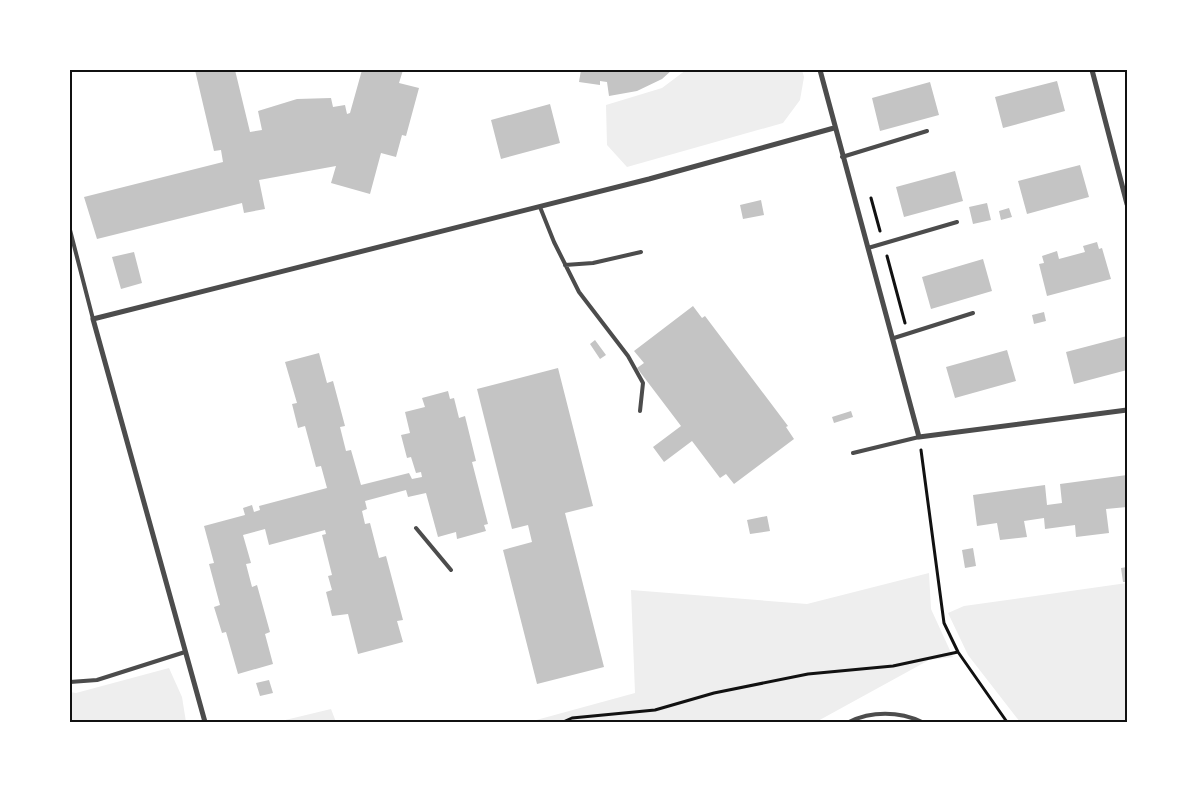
<svg xmlns="http://www.w3.org/2000/svg" width="1197" height="792" font-family="'Fira Sans',sans-serif">
<style>
.green{fill:#eee}
.building{fill:#c4c4c4}
.lines{fill:none;stroke-linecap:round;stroke-linejoin:round}
.path{stroke:#111;stroke-width:3}
.service{stroke:#4c4c4c;stroke-width:4}
.minor{stroke:#4c4c4c;stroke-width:5}
.neatline{fill:none;stroke:#111;stroke-width:2}
</style>
<rect width="100%" height="100%" fill="#fff"/>
<path class="green" d="M686,70H802L804,77L800,100L783,123L627,167L607,145L606,105L662,88Z
M929,573L931,609L953,657L929,660L816,722H529L635,693L631,590L807,604Z
M1127,583V722H1020L968,655L948,613L964,606Z
M169,668L182,697L186,722H70V692L76,693Z
M331,709L336,722H277Z"/>
<path class="building" d="M195,70H235L250,132L262,130L258,111L297,99L331,98L333,107L345,105L347,114L350,113L362,70H403L399,83L419,88L406,136L402,135L396,157L381,153L370,194L331,183L336,166L259,180L265,209L244,213L242,203L97,239L84,197L223,162L221,150L214,151Z
M581,70H672L662,79L637,91L609,96L607,82L600,81V85L579,82Z
M1057,81L1065,111L1003,128L995,97Z
M930,82L939,115L880,131L872,98Z
M550,104L560,143L501,159L491,120Z
M1080,165L1089,197L1027,214L1018,181Z
M955,171L963,201L904,217L896,187Z
M761,200L764,215L743,219L740,205Z
M987,203L991,220L973,224L969,207Z
M1009,208L1012,217L1001,220L999,211Z
M1097,242L1099,249L1102,248L1111,279L1047,296L1039,264L1044,263L1042,256L1057,251L1059,259L1085,252L1083,246Z
M134,252L142,283L121,289L112,257Z
M983,259L992,291L931,309L922,277Z
M693,306L702,318L705,316L788,426L786,427L794,439L734,484L726,474L720,478L692,441L664,462L653,447L681,426L637,368L644,363L634,351Z
M1044,312L1046,321L1034,324L1032,315Z
M1127,336V370L1074,384L1066,352Z
M595,340L606,355L600,359L590,344Z
M1007,350L1016,381L955,398L946,367Z
M319,353L327,383L333,381L345,426L340,427L346,451L351,450L361,485L409,473L412,479L422,477L421,472L416,473L411,457L407,458L401,435L410,433L405,412L425,407L422,398L448,391L450,399L454,398L459,418L465,416L476,461L472,462L488,524L484,525L486,531L457,539L456,532L438,537L426,493L408,497L406,490L365,501L367,509L362,511L365,524L370,523L379,558L386,556L403,620L397,621L403,642L358,654L348,614L332,616L326,592L332,590L328,576L332,575L322,535L326,534L325,530L269,545L265,529L243,535L251,563L246,564L252,587L257,585L270,632L265,634L273,664L238,674L226,632L222,633L214,607L220,605L209,564L214,563L204,526L245,515L243,508L252,505L254,512L260,510L259,506L327,488L321,466L316,467L305,426L298,428L292,404L297,403L285,362Z
M558,368L593,506L565,513L604,667L537,684L503,550L532,542L528,525L512,529L477,389Z
M851,411L853,417L834,423L832,417Z
M1127,475V507L1106,509L1109,533L1076,537L1075,525L1045,529L1044,518L1024,521L1027,537L1000,540L997,523L977,526L973,495L1045,485L1047,505L1062,503L1060,484Z
M767,516L770,531L750,534L747,520Z
M973,548L976,566L965,568L962,550Z
M1127,567V582H1123L1121,568Z
M269,680L273,693L260,696L256,683Z"/>
<g class="lines">
<path class="path" d="M871,198L880,231
M887,256L905,323
M921,450L944,623L958,652L1007,722
M563,722L572,718L655,710L714,693L808,674L893,666L958,652"/>
<path class="service" d="M842,157L927,131
M540,207L554,242L579,292L628,356L643,383L640,411
M70,230L93,319
M868,248L957,222
M565,265L593,263L641,252
M894,338L973,313
M853,453L919,437
M416,528L451,570
M70,682L97,680L185,652
M849,722C871,711 899,711 922,722"/>
<path class="minor" d="M820,70L919,437L1127,410
M1092,70L1127,204
M205,722L93,319L649,179L834,128"/>
</g>
<rect width="1197" height="792" fill="none" stroke="#ffffff" stroke-width="142"/>
<rect x="71" y="71" width="1055" height="650" class="neatline"/>
</svg>
